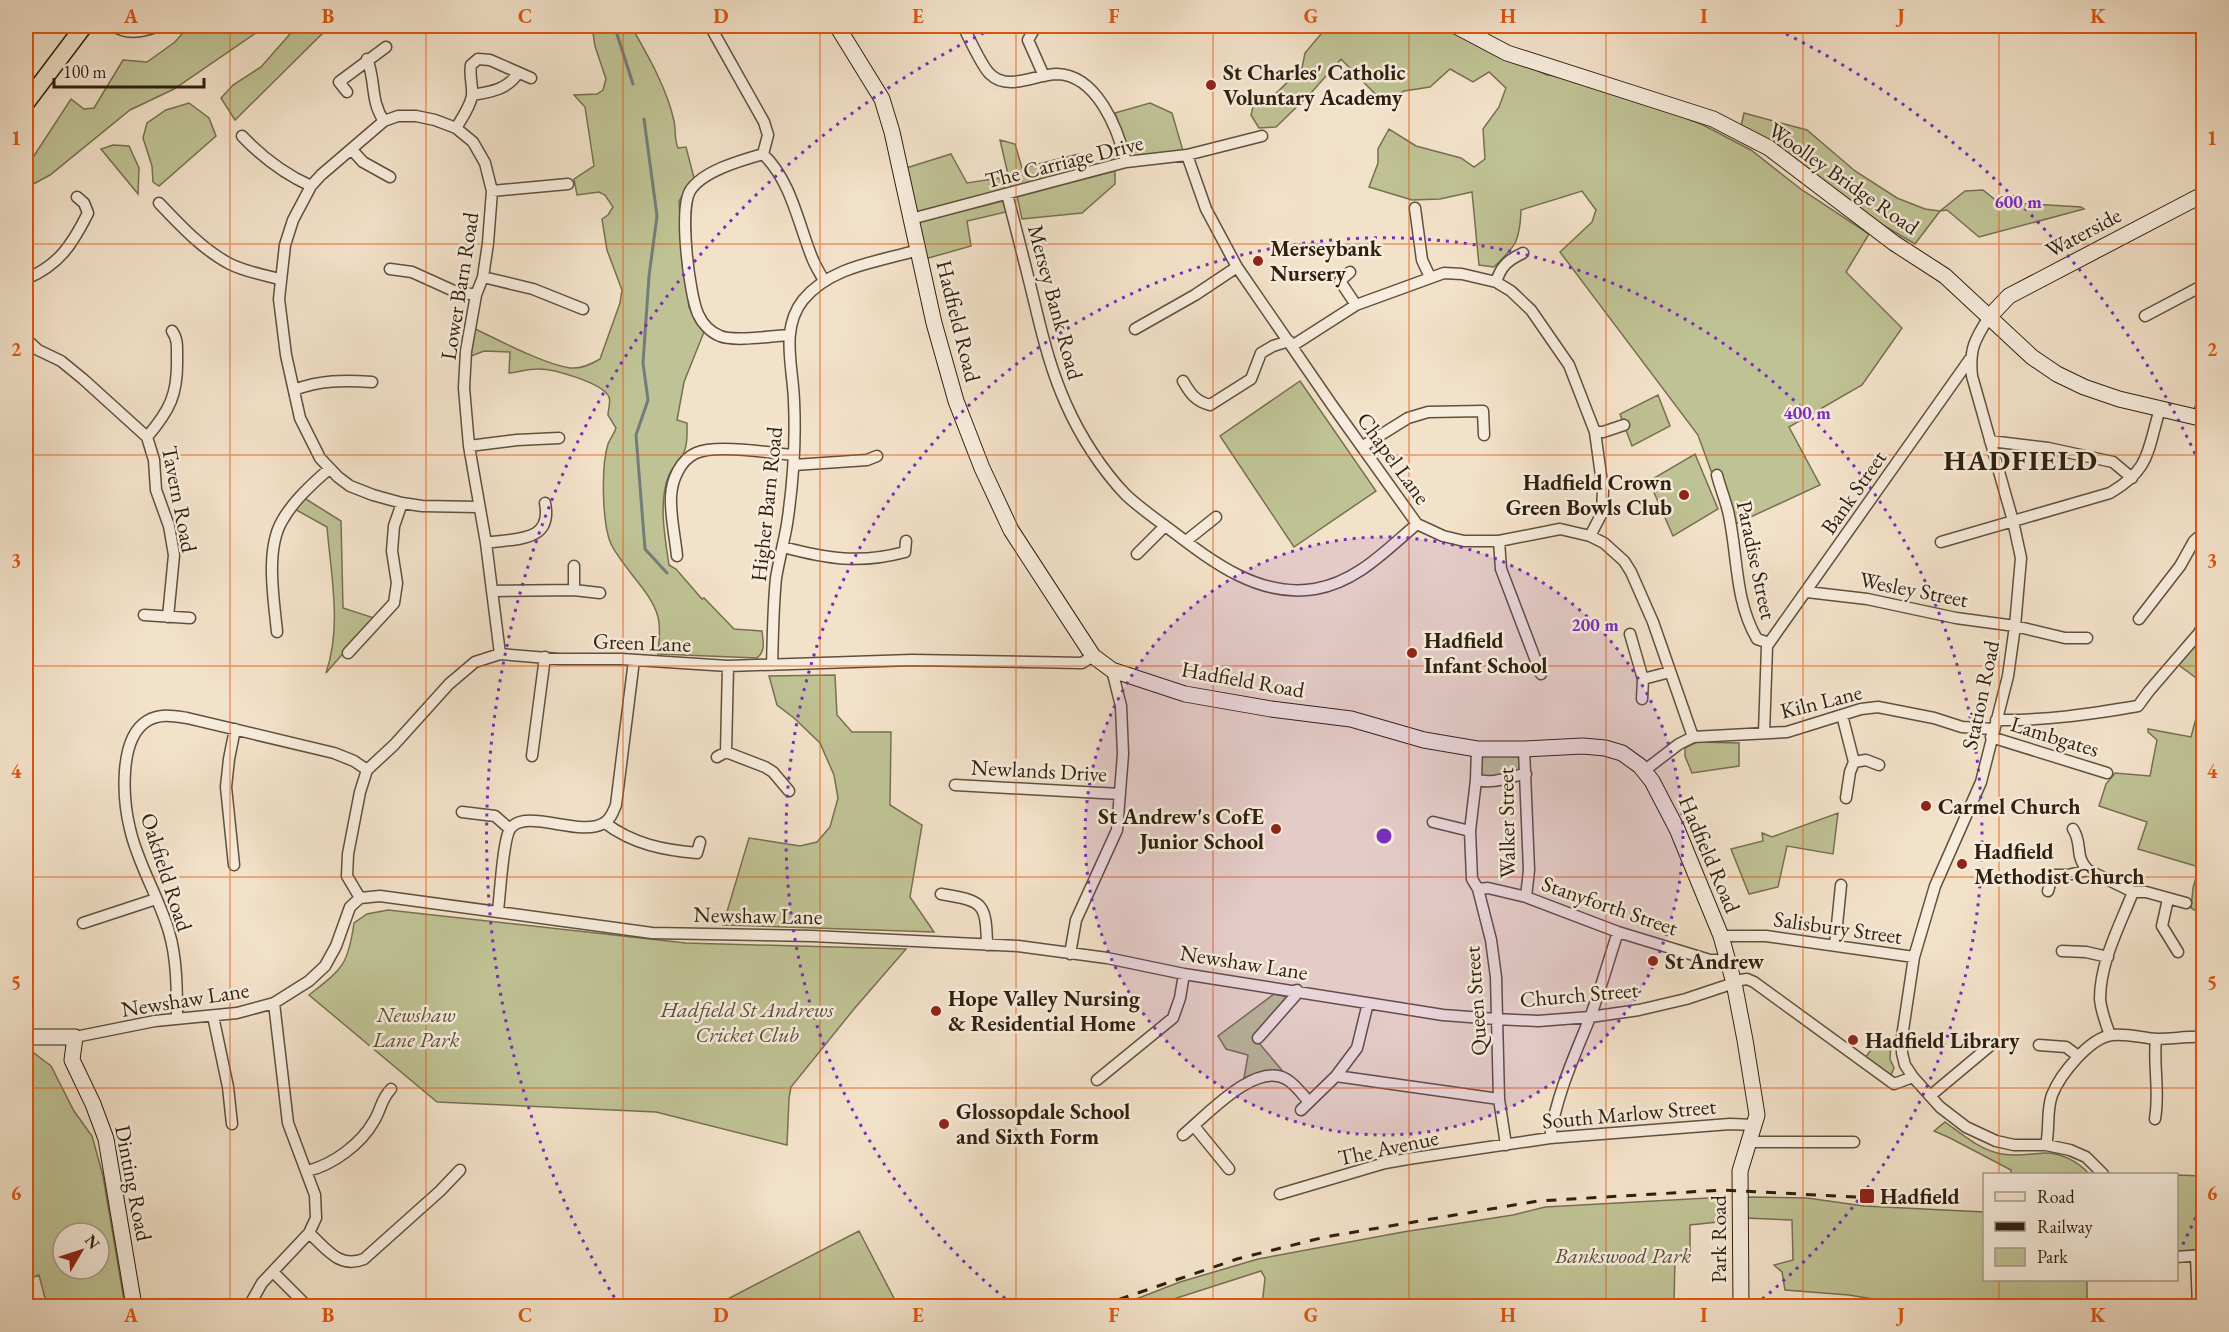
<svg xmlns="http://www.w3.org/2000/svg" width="2229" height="1332" font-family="'EB Garamond',serif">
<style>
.green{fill:#bfc294;stroke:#767051;stroke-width:1.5;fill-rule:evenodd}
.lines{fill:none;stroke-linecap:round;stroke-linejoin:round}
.stream{stroke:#727d79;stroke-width:3}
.street-casing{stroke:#5f503d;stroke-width:13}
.secondary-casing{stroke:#2e1f0e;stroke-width:17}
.primary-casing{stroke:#2e1f0e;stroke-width:19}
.street{stroke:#f7ecdd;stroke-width:10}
.secondary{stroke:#f7ecdd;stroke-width:15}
.primary{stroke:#f3e2ca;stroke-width:16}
.rail{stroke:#2e1f0e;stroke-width:3;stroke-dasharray:10 10;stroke-linecap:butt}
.grid{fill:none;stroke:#df560c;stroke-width:1.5;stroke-opacity:0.55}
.ring{fill:none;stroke:#7b2cbf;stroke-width:3;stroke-dasharray:3 6}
.poi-dot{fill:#8f2418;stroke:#f7ecdd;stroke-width:2}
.labels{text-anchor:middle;stroke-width:5;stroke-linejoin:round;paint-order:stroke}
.poi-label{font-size:22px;font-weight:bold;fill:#2e1f0e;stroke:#f7ecdd;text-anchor:start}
.street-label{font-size:22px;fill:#2e1f0e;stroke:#f7ecdd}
.park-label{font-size:22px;font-style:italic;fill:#5a5036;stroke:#f7ecdd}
.district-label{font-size:28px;font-weight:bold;letter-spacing:1.5px;fill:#2e1f0e;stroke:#f7ecdd}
.centre{fill:#7b2cbf;stroke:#f7ecdd;stroke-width:3}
.ring-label{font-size:18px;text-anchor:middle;font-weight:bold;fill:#7b2cbf;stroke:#f7ecdd;stroke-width:5;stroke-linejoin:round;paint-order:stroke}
.neatline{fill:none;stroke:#df560c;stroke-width:2}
.grid-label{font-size:20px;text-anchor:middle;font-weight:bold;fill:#df560c}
</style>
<rect width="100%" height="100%" fill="#f3e2ca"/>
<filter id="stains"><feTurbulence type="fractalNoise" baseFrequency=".00333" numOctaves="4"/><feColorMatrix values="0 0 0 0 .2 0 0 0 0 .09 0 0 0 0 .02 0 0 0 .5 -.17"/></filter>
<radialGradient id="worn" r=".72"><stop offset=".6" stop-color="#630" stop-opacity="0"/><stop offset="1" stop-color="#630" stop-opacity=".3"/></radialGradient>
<path class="green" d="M189,26H266L174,89L130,110L50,175L26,188V168L71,99L84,109L94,108L123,60L147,62L175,42Z
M297,26H330L235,120L221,98L233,85L261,67Z
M592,26H631C647,54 667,88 674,121C676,130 674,139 678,148L686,147L694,178L679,201L682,255L689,307L696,322L704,332L684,382L677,420L687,423C687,433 688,447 682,456C678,462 672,468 669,475C658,500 665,539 669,565L676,569L702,599L704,598L734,629L762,631C763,641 766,651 757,658L658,654C659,642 661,629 658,617C651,591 624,570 611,544C602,524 601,466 608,444C610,439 614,434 616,428L608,415C608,410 611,402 609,397C603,383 552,368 537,369C528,369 518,372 509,373L510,352L484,351L466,358L471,327C497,339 543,364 570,368C581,369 590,365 600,359L620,303L622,290L607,250L602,219L608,215L613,207L605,195L599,192L577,195L574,179L594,166L585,107L574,95L597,94L603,90L606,79L595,46Z
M1323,26H1451L1499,53L1547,75L1604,82L1650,104L1703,125L1751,150L1802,190L1869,234L1846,272L1902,328L1862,385L1789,427L1820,485L1731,526L1698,435L1560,252L1592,222L1596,210L1582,191L1521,210C1520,241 1516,246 1494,267L1479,265L1472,192L1440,199L1412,200L1369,187L1378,163V149L1389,129L1416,146L1461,158L1474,167L1485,159L1483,129L1499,107L1506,88L1489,72L1473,82L1450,69L1430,87L1404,91L1384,103L1341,59L1311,93L1276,127L1259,128L1251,115L1254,102L1265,104L1302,68L1305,53L1326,28Z
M189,103L209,118L216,136L159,186L153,182L152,166L143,138L147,123L166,110Z
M1150,103L1172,113L1183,151L1131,157L1115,113Z
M1744,113L1807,130L1855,171L1897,198L1925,209L1940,211L1965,191L1983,190L1998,202L2081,207L2084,209L1979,237L1947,210L1940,211L1915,244L1849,205L1741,126Z
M1000,140L1015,144L1022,168L1079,154L1084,169L1011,187Z
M113,145L129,146L139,168L138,194L101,149Z
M951,154L967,183L999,178L1006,190L916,212L906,168Z
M1115,171V184L1082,213L1022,219L1017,196Z
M1003,201L1006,212L967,221L971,246L925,259L918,222Z
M1300,381L1376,491L1294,547L1220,436Z
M1658,395L1670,426L1632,446L1620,414Z
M1695,454L1718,509L1673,536L1649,481Z
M301,496L341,521L343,608L374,618L326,673C342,626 331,576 327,527L291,507Z
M2203,626V683L2176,663Z
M835,675L837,715L852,732H891L890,805L922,825L910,897L934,932L723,925L749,838L800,846L817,842L830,827L838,798L834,775L820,743L794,718L777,705L769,676Z
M2203,692V988L2198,983L2197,965L2202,914L2191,908L2193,888L2199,867L2138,849L2147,822L2099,806L2106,784L2115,773L2150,776L2157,740L2148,732V729L2191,737Z
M1697,742L1739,743V766L1692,773L1685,756V748Z
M1479,751L1521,752L1523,772L1479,778Z
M1838,813L1833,854L1787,846L1778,887L1749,894L1731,849L1763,841L1762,833L1772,837Z
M388,910L686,943L906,949L854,1009L791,1087L789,1098L787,1145L656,1112L437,1102L309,995C342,969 348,966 354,923L367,914Z
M1274,994L1287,997L1253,1036L1286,1075L1270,1071L1244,1078L1248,1055L1226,1049L1218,1036Z
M1879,1039L1891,1043L1890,1059L1894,1068L1891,1075L1865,1058Z
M26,1047L51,1066L74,1111L92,1136L103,1176L125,1306H47L39,1275L26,1280ZM63,1233H99V1269H63Z
M1945,1122C1963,1135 1980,1150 2002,1154C2017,1157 2029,1154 2044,1153C2060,1152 2079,1162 2089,1174H2011V1170L1950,1138L1934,1131Z
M2176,1175L2203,1176V1249L2177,1252Z
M1726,1197L1727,1221L1690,1225V1254L1675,1255L1674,1306H1262L1265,1278L1261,1271L1152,1306H1118L1180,1282L1258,1259L1403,1232L1513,1215L1545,1207Z
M1746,1197L1807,1198L1864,1206L1984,1212V1280H2087V1306H1915L1849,1295L1785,1290L1782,1272L1774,1265L1793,1260L1792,1220L1746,1218Z
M859,1231L898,1306H719L718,1304Z"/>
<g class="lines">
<path class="stream" d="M615,28L633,84
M644,119L657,216L649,276L643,363L648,400L636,435L645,549L667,573"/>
<defs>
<path id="street" d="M114,26C128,36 144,31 159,26
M710,26L764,122L768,135L763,154
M963,26C968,36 982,67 990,74C1008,92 1036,74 1057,74C1097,75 1118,129 1126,162
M1036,26L1028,40L1044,76
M367,59C376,81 370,101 384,121
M347,92L339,82L386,47
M472,95C490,92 507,90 518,73
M456,128C462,118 470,107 472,96C473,85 469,76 471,65L478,59L490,60L531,78
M242,136C262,157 284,174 311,186
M352,150L363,162L390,177
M1187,155L1206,209L1237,267L1332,405L1417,524L1443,536L1464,541H1499L1560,529L1590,536L1604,543L1624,561L1631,572L1653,622L1693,737
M492,191L568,184
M1007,194C1017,233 1027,271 1036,309C1044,342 1052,373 1066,404C1080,436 1102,470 1126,495C1140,508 1157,520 1172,531C1214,563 1260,598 1315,589C1357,582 1386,550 1417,524
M159,203C180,225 203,250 230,264C246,272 264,275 280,279
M1415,208L1422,260L1430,277
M911,219L1126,162L1187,155L1262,136
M390,269L412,272L454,291L476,295
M1350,272L1340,281L1356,305
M483,277L533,289L583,309
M26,279C59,265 72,245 88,213L84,203L77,197
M1496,282C1501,266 1508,260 1523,253
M2145,316L2198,288H2204
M1989,317C1975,339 1969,349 1972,376L2013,521L2021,558L2015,626L2008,676L1981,782L1935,886L1914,957L1902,1037V1053L1905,1065L1913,1077L1940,1107L1966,1127L1996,1141L2014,1145H2046L2070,1150L2086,1157L2103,1174
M1135,329L1195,295L1237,267
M789,335C772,336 734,342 720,336C710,332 702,323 698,314C689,293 679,210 690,191C702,171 742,160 763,154C792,182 798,224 813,260C816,267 820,273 824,281
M26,339L38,350L61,361L83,379L147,437L154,460L156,490L169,526L174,555L168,617
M1292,346L1356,305L1444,273L1462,274L1496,282L1511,291L1531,310L1569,365L1595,432L1603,490L1602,513L1590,536
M1183,381C1190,393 1195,401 1210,405L1251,379L1261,353L1273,346L1289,341
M294,390C320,380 344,380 372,382
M2198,417L2204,397
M1595,432H1603L1624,425
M147,437C170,410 178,394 177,358C177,348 178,339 172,331
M1990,441L2048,448L2113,462L2132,478
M469,446L517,440L559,438
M1363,446L1408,418L1428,412L1483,411L1484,435
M794,465L867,460L877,456
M1717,475C1720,487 1725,499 1728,511C1738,553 1734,600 1757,639L1769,643
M478,507L422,506L402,503L373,495L350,486L338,477L320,458L300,418L286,355L279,299L285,245L293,220L311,186L321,175L384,121L398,116H416L435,120L456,128L473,142L485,163L492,191L488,243L483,277L476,295L466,351L464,388L469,446L486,543L500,654
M1186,541L1216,517
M1499,541L1501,569L1541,674
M1941,542L2110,493C2151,469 2147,451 2160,409
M486,543C515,538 553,543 545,503
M783,547C828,559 860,564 905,552L906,541
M1137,554L1165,526
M677,556C675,536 670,515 671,496C672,480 680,460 696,453C717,444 770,453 794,455
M574,566V590
M492,591L574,590L600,593
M1807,592L1867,599L1956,618L2015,626L2065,638H2087
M144,615L190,618
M2139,619L2180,566L2194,541L2204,532
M277,632C274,600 265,550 282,521C293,501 312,484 329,469
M1630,634L1643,679L1642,699
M348,653L394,603L397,583L392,551L394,526L402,503
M772,665C773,636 773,607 776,578C779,560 784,542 787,524C793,484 796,443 794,401C793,367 780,329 803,300C831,266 878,262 918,250
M1643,679L1670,672
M1842,715L1854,762L1850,772L1846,798
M1996,720C2044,721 2091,714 2138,706L2149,691L2199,633L2204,623
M1764,733L1767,646L1970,359
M1991,737L2107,773
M1477,749L1476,780L1470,831L1472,879L1478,889L1491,940L1496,977L1499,1099L1506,1145
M1524,749L1529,870L1526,897
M726,752L728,666
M532,756L545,657
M717,757L726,752L765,767L773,772L789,791
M1854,762L1866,760L1879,765
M1645,770L1679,744L1693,737L1787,732L1861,709L1878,707L1934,718L1962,727L1993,729
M1476,780C1497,784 1506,777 1526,774
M955,785L1120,794
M462,812L495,816L510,829
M1433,822L1470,831
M605,823C633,844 663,850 697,853L700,842
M2073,829C2083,844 2074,856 2088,870
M234,865L226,787L229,759L235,729
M1478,889L1488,888L1526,897L1618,932L1710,960H1728
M2048,891L2052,877L2055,875H2068L2088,870L2133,892H2146L2186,903
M941,894C983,901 986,902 987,945
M360,898L347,876L348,854L360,792L367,770L394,745L449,684L475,662L500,654L559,659H621L728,666L912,660L1082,663L1093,656
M2168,899L2162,926L2178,952
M498,911C500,894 503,840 510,829C525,807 580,838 604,823C611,819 613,812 616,805L634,660
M83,923L156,899
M1721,936H1766L1914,957
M1835,945L1841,885
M2062,951L2086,952L2108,957
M1070,954L1076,920L1117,830L1123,754L1121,706L1112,670
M1734,981L1747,979L1754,982L1894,1084L1913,1077
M213,1016L228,1087L232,1124
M177,1019C177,992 177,958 169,932C159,897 138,865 130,829C123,801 118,739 147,721C160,713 174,716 187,718L334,753L354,761L367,770
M2110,1035C2106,1024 2101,1011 2100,999C2100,962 2120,925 2133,892
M75,1037L155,1021L237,1013L274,1003L309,981L325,966L336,946L350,907L360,898L380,896L652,933L812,936L1018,946L1107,958L1184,974L1443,1015L1496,1019L1538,1021L1590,1017L1639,1010L1686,999L1734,983
M1258,1038L1295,996L1297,990
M2039,1045L2066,1047L2078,1056
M1336,1076L1499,1099
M1097,1080L1173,1018L1180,998L1184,974
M1930,1096L1991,1045
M1301,1110L1336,1076L1357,1048L1368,1003
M2155,1119C2160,1090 2153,1067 2156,1039
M1194,1126L1229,1169
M1183,1135C1205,1117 1255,1061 1286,1079C1295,1084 1302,1094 1309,1102
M1550,1138C1556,1097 1573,1059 1589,1020C1600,992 1608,962 1618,932
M1750,1142H1854
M2046,1145C2050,1128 2046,1112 2052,1095C2060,1075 2089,1038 2112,1035C2127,1033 2142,1038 2157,1039C2173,1039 2188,1036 2204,1037
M307,1171C333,1165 361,1144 374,1121C381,1110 381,1099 391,1089
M1280,1194L1385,1163L1408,1159L1550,1138L1730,1124L1755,1125
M309,1233C327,1249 339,1269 364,1259L440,1191L460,1170
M2196,1256L2198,1306
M2176,1257L2204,1255
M273,1272L307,1306
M249,1306L262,1283L309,1233L316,1218L315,1195L288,1123L274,1003"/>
<path id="secondary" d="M837,26L882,99L892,132L934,323L956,401L982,468L1011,530L1093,656L1112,670L1185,694L1271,709L1351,719L1424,740L1477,749H1524L1583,746L1605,748L1622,753L1640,766L1652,781L1677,829L1721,936L1734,983L1745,1040L1757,1115L1740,1171L1741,1306
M1456,26L1507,53L1713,119L1769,148L1894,243L1945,276L2032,357L2057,374L2084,387L2119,399L2204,419
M1989,317L2009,296L2204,194
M26,1037H75L72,1060L93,1104L106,1139L134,1306"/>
<path id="primary" d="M26,103L84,26"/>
</defs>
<use href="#street" class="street-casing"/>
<use href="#secondary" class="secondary-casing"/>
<use href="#primary" class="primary-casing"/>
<use href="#street" class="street"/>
<use href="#secondary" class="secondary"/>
<use href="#primary" class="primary"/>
<path class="rail" d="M1100,1306L1237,1259L1325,1237L1538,1201L1723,1190L1931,1201"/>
</g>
<path class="grid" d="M230,26V1306M426,26V1306M623,26V1306M820,26V1306M1016,26V1306M1213,26V1306M1409,26V1306M1606,26V1306M1803,26V1306M1999,26V1174M26,244H2204M26,455H2204M26,666H2204M26,877H2204M26,1088H2204M1999,1280V1306"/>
<circle cx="1384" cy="836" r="299" fill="#7b2cbf" fill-opacity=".12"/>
<g class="ring">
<circle cx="1384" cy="836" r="299"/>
<path d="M1012 1304A598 598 0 1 1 1756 1304"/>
<path d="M2203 1201A897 897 0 0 1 2180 1250M619 1305A897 897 0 0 1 998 26M1770 26A897 897 0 0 1 2203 471"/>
</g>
<g class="poi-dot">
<circle cx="1211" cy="85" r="6"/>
<circle cx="1258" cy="261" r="6"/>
<circle cx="1684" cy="495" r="6"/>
<circle cx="1412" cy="653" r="6"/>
<circle cx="1926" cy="806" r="6"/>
<circle cx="1276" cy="829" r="6"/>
<circle cx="1962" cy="864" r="6"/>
<circle cx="1653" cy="961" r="6"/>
<circle cx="936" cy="1011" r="6"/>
<circle cx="1853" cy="1040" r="6"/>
<circle cx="944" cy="1124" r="6"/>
<rect x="1859" y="1188" width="16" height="16" rx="3"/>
</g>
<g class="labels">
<g class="poi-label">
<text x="1223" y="80">St Charles' Catholic<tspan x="1223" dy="25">Voluntary Academy</tspan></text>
<text x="1270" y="256">Merseybank<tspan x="1270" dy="25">Nursery</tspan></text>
<text x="1672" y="490" text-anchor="end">Hadfield Crown<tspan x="1672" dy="25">Green Bowls Club</tspan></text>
<text x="1424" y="648">Hadfield<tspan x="1424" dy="25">Infant School</tspan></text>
<text x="1938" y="814">Carmel Church</text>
<text x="1264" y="824" text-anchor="end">St Andrew's CofE<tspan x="1264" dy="25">Junior School</tspan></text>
<text x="1974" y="859">Hadfield<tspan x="1974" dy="25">Methodist Church</tspan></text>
<text x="1665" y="969">St Andrew</text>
<text x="948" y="1006">Hope Valley Nursing<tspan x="948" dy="25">&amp; Residential Home</tspan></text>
<text x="1865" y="1048">Hadfield Library</text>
<text x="956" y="1119">Glossopdale School<tspan x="956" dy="25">and Sixth Form</tspan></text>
<text x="1880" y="1204">Hadfield</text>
</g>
<g class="street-label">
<text transform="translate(1064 161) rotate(-14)" y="8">The Carriage Drive</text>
<text transform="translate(1844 178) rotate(35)" y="8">Woolley Bridge Road</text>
<text transform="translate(2083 232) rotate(-28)" y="8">Waterside</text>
<text transform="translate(459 286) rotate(-81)" y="8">Lower Barn Road</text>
<text transform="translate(1056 302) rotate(75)" y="8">Mersey Bank Road</text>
<text transform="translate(959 321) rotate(76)" y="8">Hadfield Road</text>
<text transform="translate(1394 458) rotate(54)" y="8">Chapel Lane</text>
<text transform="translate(1853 492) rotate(-55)" y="8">Bank Street</text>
<text transform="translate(180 499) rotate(79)" y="8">Tavern Road</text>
<text transform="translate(766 504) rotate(-84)" y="8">Higher Barn Road</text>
<text transform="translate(1757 560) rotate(78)" y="8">Paradise Street</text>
<text transform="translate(1914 589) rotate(11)" y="8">Wesley Street</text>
<text transform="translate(642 642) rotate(2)" y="8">Green Lane</text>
<text transform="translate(1243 679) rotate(10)" y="8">Hadfield Road</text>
<text transform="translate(1980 695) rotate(-78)" y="8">Station Road</text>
<text transform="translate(1821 701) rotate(-14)" y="8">Kiln Lane</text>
<text transform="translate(2055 736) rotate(17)" y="8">Lambgates</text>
<text transform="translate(1039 770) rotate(3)" y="8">Newlands Drive</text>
<text transform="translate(1506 823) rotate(-91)" y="8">Walker Street</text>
<text transform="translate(1710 854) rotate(67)" y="8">Hadfield Road</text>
<text transform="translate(167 872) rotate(72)" y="8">Oakfield Road</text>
<text transform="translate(1610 905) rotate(19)" y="8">Stanyforth Street</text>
<text transform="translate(758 915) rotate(1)" y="8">Newshaw Lane</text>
<text transform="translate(1838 927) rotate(8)" y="8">Salisbury Street</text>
<text transform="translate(1244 962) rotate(9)" y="8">Newshaw Lane</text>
<text transform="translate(1579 994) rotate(-5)" y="8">Church Street</text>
<text transform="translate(185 999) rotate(-9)" y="8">Newshaw Lane</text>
<text transform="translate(1475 1001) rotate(-94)" y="8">Queen Street</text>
<text transform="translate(1629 1113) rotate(-5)" y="8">South Marlow Street</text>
<text transform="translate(1388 1147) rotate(-12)" y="8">The Avenue</text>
<text transform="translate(134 1183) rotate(79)" y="8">Dinting Road</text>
<text transform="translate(1718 1239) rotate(-90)" y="8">Park Road</text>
</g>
<g class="park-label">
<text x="747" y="1017">Hadfield St Andrews<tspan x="747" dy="25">Cricket Club</tspan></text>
<text x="416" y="1022">Newshaw<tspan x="416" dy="25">Lane Park</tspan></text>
<text x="1623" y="1263">Bankswood Park</text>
</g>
<g class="district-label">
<text x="2021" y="470">HADFIELD</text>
</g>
</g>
<circle cx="1384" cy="836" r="9" class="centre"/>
<g class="ring-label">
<text x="2018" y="208">600 m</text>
<text x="1807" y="419">400 m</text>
<text x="1595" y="631">200 m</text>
</g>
<rect width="2229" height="1332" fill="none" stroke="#f3e2ca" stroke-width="66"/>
<rect x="1983" y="1173" width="195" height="108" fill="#f7ecdd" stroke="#a79a8a" stroke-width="1.5"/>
<rect x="1995" y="1192" width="30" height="9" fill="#f3e2ca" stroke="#a79a8a" stroke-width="1.5"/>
<text x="2037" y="1203" font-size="18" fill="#2e1f0e">Road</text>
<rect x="1995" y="1222" width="30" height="9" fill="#2e1f0e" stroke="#a79a8a" stroke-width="1.5"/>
<text x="2037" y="1233" font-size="18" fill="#2e1f0e">Railway</text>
<rect x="1995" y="1248" width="30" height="18" fill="#bfc294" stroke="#a79a8a" stroke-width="1.5"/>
<text x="2037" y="1263" font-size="18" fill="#2e1f0e">Park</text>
<g transform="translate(81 1251) rotate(51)"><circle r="28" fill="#f7ecdd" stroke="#a79a8a" stroke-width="1.5"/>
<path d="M0-4.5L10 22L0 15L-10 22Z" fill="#8f2418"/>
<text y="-9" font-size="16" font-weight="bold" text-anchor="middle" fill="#2e1f0e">N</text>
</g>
<path d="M54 78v9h150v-9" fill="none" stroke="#2e1f0e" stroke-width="3"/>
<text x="63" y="78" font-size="18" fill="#2e1f0e" stroke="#f7ecdd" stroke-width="4.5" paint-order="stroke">100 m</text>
<rect x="33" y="33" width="2163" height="1266" class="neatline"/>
<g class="grid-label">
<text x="131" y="23">A</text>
<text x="328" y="23">B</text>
<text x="525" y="23">C</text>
<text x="721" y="23">D</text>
<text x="918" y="23">E</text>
<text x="1114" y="23">F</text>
<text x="1311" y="23">G</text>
<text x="1508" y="23">H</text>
<text x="1704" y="23">I</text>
<text x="1901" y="23">J</text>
<text x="2098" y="23">K</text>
<text x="16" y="145">1</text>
<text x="2212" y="145">1</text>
<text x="16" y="356">2</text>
<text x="2212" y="356">2</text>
<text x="16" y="567">3</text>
<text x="2212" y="567">3</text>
<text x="16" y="778">4</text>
<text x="2212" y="778">4</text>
<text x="16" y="989">5</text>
<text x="2212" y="989">5</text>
<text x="16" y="1200">6</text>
<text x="2212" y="1200">6</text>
<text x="131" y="1322">A</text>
<text x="328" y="1322">B</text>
<text x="525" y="1322">C</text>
<text x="721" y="1322">D</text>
<text x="918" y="1322">E</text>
<text x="1114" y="1322">F</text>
<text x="1311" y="1322">G</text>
<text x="1508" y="1322">H</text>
<text x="1704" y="1322">I</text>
<text x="1901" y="1322">J</text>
<text x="2098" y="1322">K</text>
</g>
<rect width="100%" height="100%" filter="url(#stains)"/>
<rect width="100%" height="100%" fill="url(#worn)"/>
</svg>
